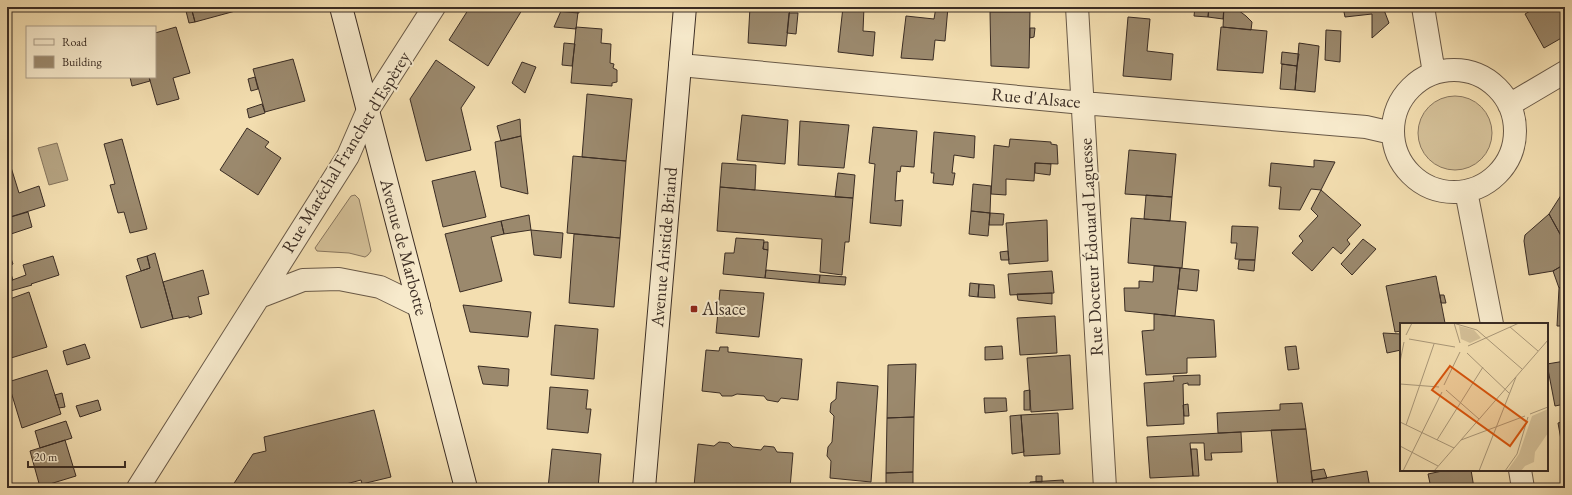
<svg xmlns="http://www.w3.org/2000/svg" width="1572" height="495" font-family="'EB Garamond',serif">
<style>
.green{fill:#d4c098;stroke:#88765e}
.water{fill:#b4a280;stroke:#84735b}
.building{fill:#9b896d;stroke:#3b2d24}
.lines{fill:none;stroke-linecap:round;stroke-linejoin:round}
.street-casing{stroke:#695947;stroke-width:24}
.secondary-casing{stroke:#3b2d24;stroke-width:24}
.street{stroke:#f7eacc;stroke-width:22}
.secondary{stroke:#f7eacc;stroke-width:22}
.poi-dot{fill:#8f2418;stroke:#f7eacc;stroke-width:1.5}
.labels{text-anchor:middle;stroke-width:4;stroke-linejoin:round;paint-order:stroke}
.street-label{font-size:18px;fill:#3b2d24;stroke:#f7eacc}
.poi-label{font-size:18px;fill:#3b2d24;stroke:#f7eacc;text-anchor:start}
.inset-road{fill:none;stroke:#a99778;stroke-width:1}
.view{fill:#d7550e;fill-opacity:0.15;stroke:#d7550e;stroke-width:2}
.inset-edge{fill:none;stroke:#3b2d24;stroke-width:2}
</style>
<rect width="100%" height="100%" fill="#f3deb0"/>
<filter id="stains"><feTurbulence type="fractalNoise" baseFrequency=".005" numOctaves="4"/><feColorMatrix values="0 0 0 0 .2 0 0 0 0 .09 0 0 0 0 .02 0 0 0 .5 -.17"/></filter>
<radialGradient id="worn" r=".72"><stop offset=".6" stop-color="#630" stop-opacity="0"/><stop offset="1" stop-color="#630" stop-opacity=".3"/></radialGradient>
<path class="green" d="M1418 133a37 37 0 1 1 74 0a37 37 0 1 1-74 0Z
M355,195L359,199L371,251L368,255L365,257L349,253L317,251L315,248L351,196Z"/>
<path class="water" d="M57,143L68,180L49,185L38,148Z"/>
<path class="building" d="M185,7H191L195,22L189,23Z
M191,7H250L195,22Z
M470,7H517L522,10L488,66L449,40Z
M552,7H579V13L554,11L552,9Z
M750,7H790L786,46L748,43Z
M843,7H864L863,31L875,32L873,56L838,52Z
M936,7H948L945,41L935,40L933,60L901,58L906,16L934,19Z
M1195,7H1209L1208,17L1194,16Z
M1209,7H1224L1223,19L1208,17Z
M1224,7L1238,10L1246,16L1252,22L1251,30L1223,27Z
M1343,7H1377V11L1384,10L1389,23L1372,38V14L1345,17Z
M1377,7H1386V9L1377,11Z
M1537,7H1563L1565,11V36L1544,48L1525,14Z
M561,11L578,12L576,29L554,27Z
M990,12H1030L1029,68L991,66Z
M789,13H798L796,34L787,33Z
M1128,17L1150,19L1147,51L1173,54L1171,80L1123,76Z
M176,27L190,73L173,78L179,99L157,105L149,77H155V33Z
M576,27L602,29L601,43L611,44L610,63L614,64L613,68L617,70V82L612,83V86L571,83Z
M1221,27L1267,31L1263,73L1217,70Z
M1030,28H1035L1034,37L1030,38Z
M1326,30L1341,31L1340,62L1325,60Z
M564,43L575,44L572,66L562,65Z
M1299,43L1319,46L1315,92L1295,90Z
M1282,52L1299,54L1297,66L1281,64Z
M293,59L305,101L265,112L253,69Z
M436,60L475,87L461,108L471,150L426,161L410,99Z
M522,62L536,67L525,93L512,83Z
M1282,64L1297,66L1295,90L1280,89Z
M130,77H149L150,81L132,86Z
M255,77L258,89L251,91L248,79Z
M587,94L632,99L626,161L582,157Z
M262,104L265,113L249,118L247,109Z
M742,115L788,120L785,164L737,160Z
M520,119L521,136L501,141L497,126Z
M800,121L849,125L844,168L798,165Z
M873,127L917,131L914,167L901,166L900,172L897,171L895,201L903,200L901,226L870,223L875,164L869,163Z
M247,128L269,142L265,147L281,158L258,195L220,170Z
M934,132L975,136L974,158L954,155L952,173H955L953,185L933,183L934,173H931Z
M521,136L523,152L528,194L501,187L495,142Z
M122,139L147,229L130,233L124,212L118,213L110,185L115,184L104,144Z
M1010,139L1051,142V144L1057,145L1058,164L1035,163L1034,181L1006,179V195L991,194L994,145L1009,147Z
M1129,150L1176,154L1172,197L1125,194Z
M573,156L626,161L620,238L567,233Z
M1314,160L1335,162L1321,190L1311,189L1300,210L1279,209L1281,187L1269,186L1271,163L1314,167Z
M722,163L756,165L755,190L720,187Z
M1035,163L1051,164L1050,175L1035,173Z
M10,164L19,193L39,186L45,206L7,218V165Z
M475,171L486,217L443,227L432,181Z
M838,173L855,175L853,198L835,197Z
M973,184L991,186L990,213L971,211Z
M720,187L853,198L849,242H845L842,275L820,272L822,239L717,231Z
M1565,189V243L1549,214Z
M1321,190L1361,225L1347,240L1350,244L1341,254L1333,247L1312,271L1292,253L1303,241L1299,236L1318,216L1311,209Z
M1146,195L1172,197L1170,221L1144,219Z
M971,211L990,213L988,236L969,234Z
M28,212L32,227L11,234L7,218Z
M990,213L1004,214L1003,225H989Z
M1549,214L1565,243V264L1553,271L1529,275L1524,241L1525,235Z
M529,215L531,230L504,234L501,221Z
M1131,218L1186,222L1182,268L1128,263Z
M1047,220L1048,261L1009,264L1006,223Z
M501,221L504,234L491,237L502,281L460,292L445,234Z
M1232,226L1258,227L1255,260L1235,259L1237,243H1231Z
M531,230L563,233L561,258L534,255Z
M574,234L620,238L614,307L569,303Z
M736,238L764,240L763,249L768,250L765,278L723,274L725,253H734Z
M1363,239L1376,249L1352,275L1341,264Z
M764,242H768V250L763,249Z
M1008,251L1009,260H1001L1000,252Z
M9,253L13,264L9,266L7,254Z
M155,253L173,319L141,328L126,276L150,268L147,256Z
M53,256L59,275L31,284L32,285L7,292V282L26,275L23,265Z
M147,256L150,268L141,271L137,259Z
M1239,260H1255L1254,271L1238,269Z
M7,262L13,280L7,282Z
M1565,264V285L1559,288L1553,271Z
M1154,266L1180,268L1175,316L1125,311L1124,288H1139V281L1153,282Z
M1180,268L1199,270L1197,291L1178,289Z
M203,270L209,294L198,297L202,314L189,318V316L173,319L163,282Z
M766,270L820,275L819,283L765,278Z
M1052,271L1054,293L1010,295L1008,274Z
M820,275L846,277L845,285L819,283Z
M1436,276L1445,323L1438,324H1401V331L1395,332L1386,286Z
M970,283L979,284L978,297L969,296Z
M979,284L994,285L995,298L978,297Z
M1565,285V326H1557L1559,288Z
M720,290L764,293L759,337L716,333Z
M29,292L47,347L11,358L8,346L7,347V300Z
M1052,293V304L1018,300L1017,294Z
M1440,295H1444L1446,303H1441Z
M463,305L531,312L528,337L470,332Z
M1154,314L1214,320L1216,357L1187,358V373L1146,375L1142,331L1154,330Z
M1055,316L1057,353L1020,355L1017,318Z
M555,325L598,329L594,379L551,375Z
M1383,333L1401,334V350L1387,353Z
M85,344L90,358L67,365L63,351Z
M8,346L11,358L7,359V347Z
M1002,346L1003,359L985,360V347Z
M1296,346L1299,369L1288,370L1285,347Z
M720,347H728V352L802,359L798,400L781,398L778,402L767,400L764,396L737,394L732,396H722L720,393L702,391L706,350L719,351Z
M1070,355L1073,409L1031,412L1027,358Z
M1565,361V404L1555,406L1547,364Z
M916,364L914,417L887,418L888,365Z
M478,366L509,369L508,386L483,384Z
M47,370L61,414L22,428L8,382Z
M1200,375V385H1188V383L1183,384L1184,424L1147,426L1144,383L1174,381L1173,376Z
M837,382L878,386L871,482L830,478L831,461L827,456L828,447L832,442L834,416L830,412L831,403L836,399Z
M550,387L588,390L586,409H591L588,433L547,429Z
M1030,390V410H1024V391Z
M62,393L65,407L59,408L55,395Z
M984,398H1006L1007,411L985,413Z
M98,400L101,410L80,417L76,406Z
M1302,403L1306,429L1218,433L1217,413L1280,410V404Z
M1188,404L1189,416H1184L1183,405Z
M374,410L391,477L362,484L361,480L331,488H231L253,454L266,451L264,437Z
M1058,413L1060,454L1024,456L1021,415Z
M1021,415L1024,452L1012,454L1010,416Z
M914,417L913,472L886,473L887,418Z
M66,421L72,438L40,448L35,431Z
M1565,421V462L1558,423Z
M1306,429L1313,485L1278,487L1271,430Z
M1241,432L1242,452L1211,453L1212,460H1205L1204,443H1190L1193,476L1150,478L1147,437Z
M65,440L76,476L40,487L30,451Z
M719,442L729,443L733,447L761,450L764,446L774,447L777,452L793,453L790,488H715L694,486L698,444L714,446Z
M552,449L601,454L598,488H548Z
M1191,449H1197L1199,476H1193Z
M1324,469L1327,478L1312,480L1311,471Z
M1447,470H1471L1474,488H1431L1428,474Z
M1367,471L1370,488H1313L1312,480Z
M913,472V488H886V473Z
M1036,476H1042V482H1036Z
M1063,480L1064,488H1030V482Z"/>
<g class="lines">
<defs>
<path id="street" d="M1077,7L1105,488
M1423,7L1434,73
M680,65L1083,103L1366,127L1392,133
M1393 131a61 61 0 1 1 122 0a61 61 0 1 1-122 0Z
M1509,105L1565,72
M1466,191L1492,324
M259,297L303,280L339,279L380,287L419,306
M1520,470L1523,488
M138,488L348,156L368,110L434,7"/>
<path id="secondary" d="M341,7L466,488
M644,488L685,7"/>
</defs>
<use href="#street" class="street-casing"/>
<use href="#secondary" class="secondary-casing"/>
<use href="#street" class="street"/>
<use href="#secondary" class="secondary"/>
</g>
<rect class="poi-dot" x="690" y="305" width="8" height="8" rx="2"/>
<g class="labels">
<g class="street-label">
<text transform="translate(1036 98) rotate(5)" y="6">Rue d'Alsace</text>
<text transform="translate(346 152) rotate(-59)" y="6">Rue Maréchal Franchet d'Espèrey</text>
<text transform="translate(404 247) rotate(75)" y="6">Avenue de Marbotte</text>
<text transform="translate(664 247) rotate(-85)" y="6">Avenue Aristide Briand</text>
<text transform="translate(1091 247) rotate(-93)" y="6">Rue Docteur Édouard Laguesse</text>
</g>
<g class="poi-label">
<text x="702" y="315">Alsace</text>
</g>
</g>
<g transform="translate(1400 323)">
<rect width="148" height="148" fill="#f3deb0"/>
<path d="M59,3L74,7L81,15L70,20L61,16ZM148,86V110L135,129L134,139L125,143L121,148H107L119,131L132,93Z" fill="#d4c098"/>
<path class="inset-road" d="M53,0L77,7L122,46M54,0L60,20M110,4L138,28M6,12L12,0M9,16L55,24M68,23L119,0M67,30L109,70M0,39L4,19M0,61L39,64M44,62L60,29M46,67L79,96M130,91L148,84M0,99L54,125M6,102L34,21M37,117L83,44M61,117L125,93M0,123L38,143M3,148L42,69M34,148L148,17M79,148L116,54M105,148L117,131L128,94"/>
<path class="view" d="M50,43L127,99L110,123L32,67Z"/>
<rect width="148" height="148" class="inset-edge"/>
</g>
<rect width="1572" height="495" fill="none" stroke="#f3deb0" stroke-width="24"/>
<rect x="8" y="8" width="1556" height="479" fill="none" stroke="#3b2d24" stroke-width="2"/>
<rect x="12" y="12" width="1548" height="471" fill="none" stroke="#3b2d24"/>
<rect x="26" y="26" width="130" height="52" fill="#f7eacc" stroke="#ac9e89"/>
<rect x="34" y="39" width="20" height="6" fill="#f7eacc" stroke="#ac9e89"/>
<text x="62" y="46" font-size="12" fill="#3b2d24">Road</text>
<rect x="34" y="56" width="20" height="12" fill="#9b896d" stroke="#ac9e89"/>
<text x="62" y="66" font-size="12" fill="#3b2d24">Building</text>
<path d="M28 461v6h97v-6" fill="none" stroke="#3b2d24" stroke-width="2"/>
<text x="34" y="461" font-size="12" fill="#3b2d24" stroke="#f7eacc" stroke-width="3" paint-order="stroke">20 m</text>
<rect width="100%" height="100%" filter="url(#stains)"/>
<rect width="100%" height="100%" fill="url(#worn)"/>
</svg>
